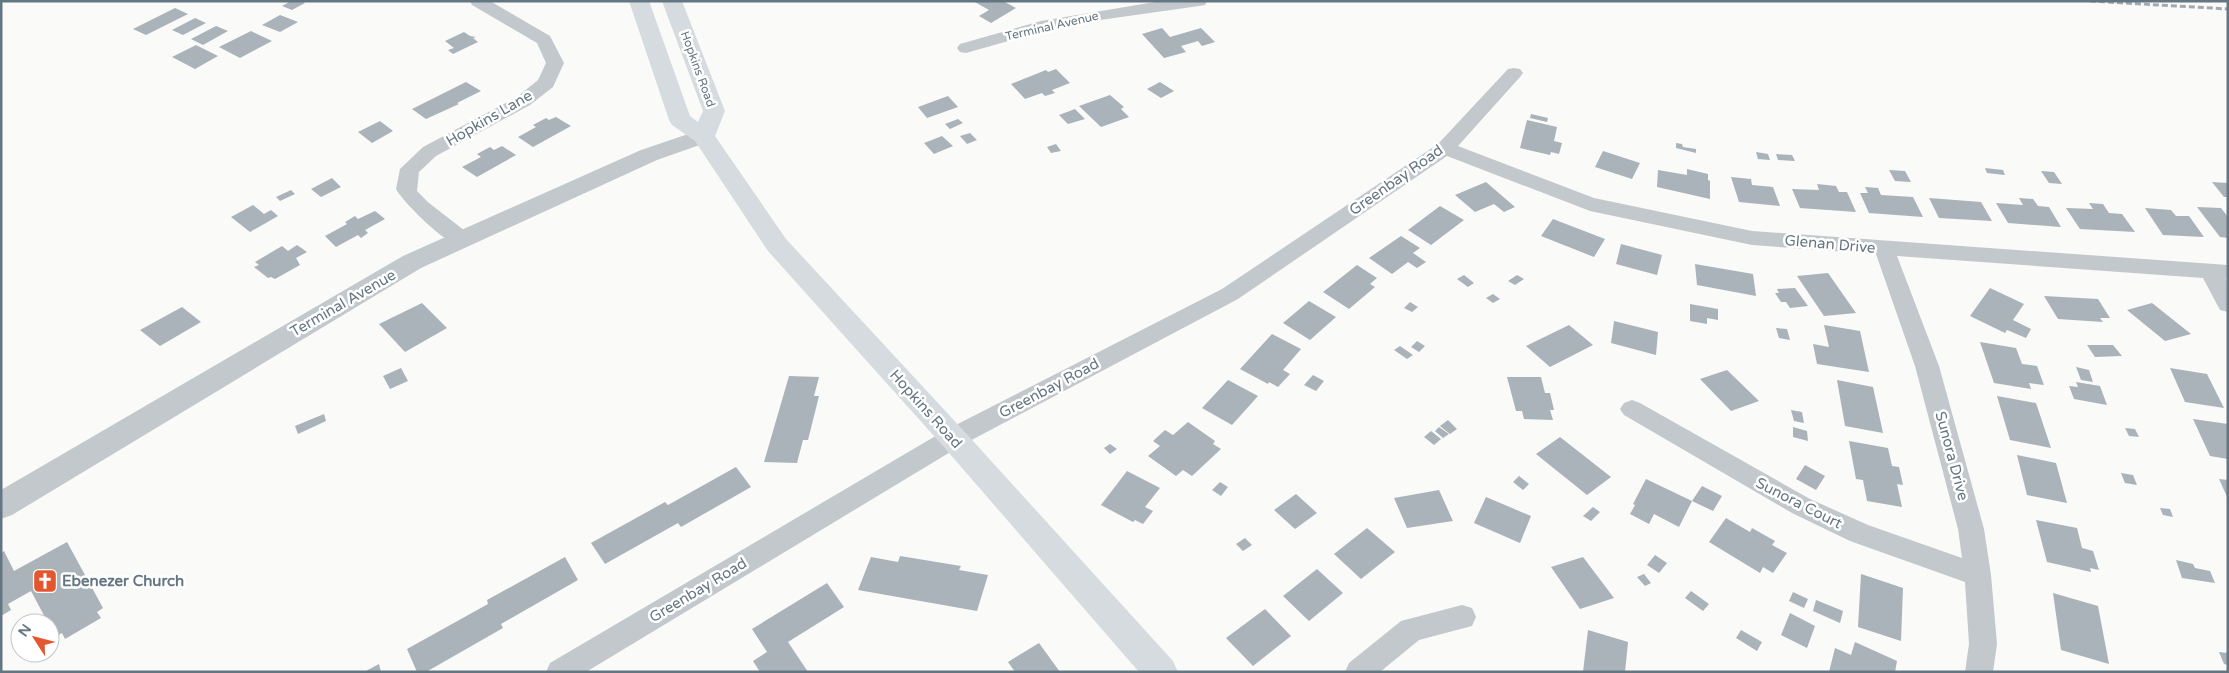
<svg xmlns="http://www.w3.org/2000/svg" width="2229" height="673" font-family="'Varela Round',sans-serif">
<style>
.building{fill:#aab3b9}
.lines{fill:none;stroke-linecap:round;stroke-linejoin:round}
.minor{fill:#c3c8cc;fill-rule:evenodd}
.tertiary{fill:#c3c8cc;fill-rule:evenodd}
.secondary{fill:#d6dbdf;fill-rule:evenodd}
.rail{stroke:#a2aab0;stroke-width:3;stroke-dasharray:6 3;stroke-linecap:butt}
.labels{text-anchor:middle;stroke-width:5;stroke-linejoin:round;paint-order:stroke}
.far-street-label{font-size:12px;fill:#657683;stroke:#fff}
.street-label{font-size:15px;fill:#657683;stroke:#fff}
.poi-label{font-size:15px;font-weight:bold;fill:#657683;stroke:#fff;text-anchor:start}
</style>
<rect width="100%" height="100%" fill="#fafaf8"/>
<path class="building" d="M291,1H301L305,3L292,10L282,6Z
M973,1H1003L1016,8L991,23L979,16L989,10Z
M175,8L188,14L146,35L133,29Z
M280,15L298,22L280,32L262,25Z
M195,18L206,23L183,35L172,30Z
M216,26L228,31L203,45L191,39Z
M1162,28L1170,37L1201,28L1215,42L1202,46L1198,41L1181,46L1186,52L1164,58L1142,34Z
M251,31L272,41L240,58L219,47Z
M464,32L470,36L476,37L473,38L478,42L453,54L448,50L454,48L445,41Z
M196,45L218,56L195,69L172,57Z
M1056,69L1070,83L1052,90L1055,93L1045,96L1042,93L1025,99L1011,84L1046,70L1048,72Z
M466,82L481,91L457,103L459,104L426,119L412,109Z
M1160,82L1174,91L1161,98L1147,89Z
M1110,95L1124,107L1121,109L1129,117L1101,127L1079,106Z
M948,96L958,107L927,118L918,107Z
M1075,109L1085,119L1068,124L1059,115Z
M1531,114L1548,118L1547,122L1530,118Z
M556,117L571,126L533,147L518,137L536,127L533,125L546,118L549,120Z
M958,119L963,123L950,129L945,124Z
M1527,120L1557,127L1554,141L1562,143L1559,154L1551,152L1550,155L1520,148Z
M380,121L393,131L372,143L358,132Z
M970,133L977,140L967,144L960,136Z
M942,136L953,146L934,154L924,143Z
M1676,143L1682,144L1683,147L1696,149V153L1676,148Z
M1056,144L1061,151L1051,153L1047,147Z
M502,146L516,155L477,177L462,167L481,157L477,154L490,147L494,150Z
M1603,151L1640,163L1632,179L1595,167Z
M1756,152L1768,154L1770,160L1758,159Z
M1776,154L1792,155L1795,161L1778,160Z
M1985,168L2003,170L2005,175L1987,173Z
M1687,169L1708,174V180L1710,181V199L1657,187L1658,170L1687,175Z
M1889,170L1905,171L1911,182L1895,181Z
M2041,171L2054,172L2062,184L2049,183Z
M1731,177L1751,179L1752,185L1773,187L1780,206L1739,202Z
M332,178L341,187L321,197L311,189Z
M1486,182L1515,207L1504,212L1494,204L1475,212L1455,195Z
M2212,182L2228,183V197H2224Z
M1817,184L1836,186L1839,192H1847L1856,212L1800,208L1792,189L1819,190Z
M1865,187L1878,188L1881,195L1913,197L1923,217L1869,213L1860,193H1868Z
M291,190L295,194L280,201L276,197Z
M1929,198L1981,202L1992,221L1939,218Z
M2019,198L2033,199L2038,206L2049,207L2061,227L2008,223L1996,203L2023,205Z
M2089,203L2103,204L2109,213L2122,214L2135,232L2080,229L2066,208L2093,209Z
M253,205L264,214L271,210L278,216L250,232L231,217Z
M1440,206L1464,220L1431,245L1408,230Z
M2197,207L2221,208L2228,217V238L2220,237Z
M2145,208L2171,210L2176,216H2189L2204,237L2163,235Z
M375,211L385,219L365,230L368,233L361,238L358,235L336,247L325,236L347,224L345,222L355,216L358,219Z
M1553,219L1605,239L1594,257L1541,236Z
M1401,236L1420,248L1413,253L1426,262L1417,268L1408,262L1392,274L1369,258Z
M1621,244L1662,255L1657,275L1616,264Z
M297,245L307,252L296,258L300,265L275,279L271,277L268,278L254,267L259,265L255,262L282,246L288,251Z
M1695,264L1753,274L1756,296L1697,285Z
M1357,265L1377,278L1370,284L1375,287L1349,309L1323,292Z
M1828,273L1856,313L1824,316L1797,276Z
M1464,275L1474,283L1468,287L1457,279Z
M1517,275L1524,279L1515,285L1508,281Z
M1795,288L1808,306L1790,308L1786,302H1781L1775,293H1779L1777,289Z
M1990,288L2024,304L2013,320L2031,329L2026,338L2007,330L2005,333L1970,316Z
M1493,294L1500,299L1493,303L1486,298Z
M2044,296L2098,299L2110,318H2100L2103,322L2058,319Z
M1309,301L1336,317L1310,340L1283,323Z
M1410,302L1418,307L1412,312L1404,308Z
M422,303L447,328L405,352L379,324Z
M2152,303L2191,334L2165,341L2127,310Z
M1690,304L1718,309V320L1707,318V324L1690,321Z
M182,307L201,322L160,346L140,330Z
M1614,321L1658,332L1656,355L1611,343Z
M1569,325L1593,345L1550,367L1526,346Z
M1824,325L1860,331L1869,372L1817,364L1813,344L1829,347Z
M1776,328L1787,329L1790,340L1779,338Z
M1272,334L1301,349L1283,370L1290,374L1278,387L1269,382L1268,384L1240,369Z
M1417,341L1425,346L1419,352L1411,347Z
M1980,342L2016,348L2022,364L2037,366L2044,385L2029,383L2031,389L1994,383Z
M2087,345H2113L2122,356L2095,357Z
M1400,346L1413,355L1407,359L1394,350Z
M2076,367L2089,370L2093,382L2081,380Z
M401,368L408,381L390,389L383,376Z
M2170,368L2207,374L2224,408L2185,402Z
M1727,370L1759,401L1731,411L1700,379Z
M1313,375L1324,381L1316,391L1304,385Z
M789,376L819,377L814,396H819L808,440H803L797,463L764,462Z
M1507,377H1541L1545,393H1550L1554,410H1550L1553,420L1524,419L1522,411H1516Z
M1228,380L1258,396L1232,425L1202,408Z
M1837,380L1873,387L1883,433L1845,426Z
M2076,382L2100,386L2107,405L2074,399L2069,386L2078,387Z
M1997,396L2036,403L2051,448L2010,440Z
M1791,410L1802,412L1804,423L1794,421Z
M324,414L326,421L298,434L295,426Z
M2193,419L2228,424V459L2210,456Z
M1448,420L1457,429L1450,434L1440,426Z
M1188,422L1215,441L1213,444L1221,449L1192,476L1183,470L1176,476L1148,456L1160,446L1153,441L1165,430L1173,435Z
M1439,427L1449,434L1443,438L1435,431Z
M1793,427L1807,431L1808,441L1793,437Z
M2125,428L2135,429L2139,437L2129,436Z
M1431,431L1441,439L1434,445L1424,437Z
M1560,437L1611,477L1587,495L1536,454Z
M1849,441L1888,448L1892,466L1899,467L1903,485L1897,484L1902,507L1867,501L1863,480L1856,479Z
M1110,444L1117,449L1110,454L1104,448Z
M2017,455L2056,463L2067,503L2027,495Z
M1805,465L1825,476L1816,490L1796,479Z
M736,467L751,487L681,527L678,523L605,564L591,543L665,502L668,505Z
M1127,471L1160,488L1145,507L1153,511L1143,524L1135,520L1133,522L1101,505Z
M2121,473L2133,475L2137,485L2125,483Z
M1519,476L1529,484L1523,490L1513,482Z
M1646,479L1692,501L1679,527L1654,514L1649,524L1630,514L1635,505L1633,504Z
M2219,479L2228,480V499Z
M1220,482L1228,487L1221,496L1212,490Z
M1702,486L1722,496L1713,511L1692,501Z
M1439,490L1453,521L1407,528L1394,498Z
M1296,494L1317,513L1295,529L1274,510Z
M1486,497L1531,516L1520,543L1474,523Z
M1593,507L1600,512L1591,521L1583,516Z
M2160,508L2170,509L2173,517L2163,515Z
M1726,518L1750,532L1752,528L1775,541L1772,545L1787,553L1773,573L1763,567L1760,573L1709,542Z
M2036,520L2077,528L2082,548L2093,551L2099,570L2090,568L2091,572L2047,562Z
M1367,528L1395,552L1361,579L1334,554Z
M1245,538L1252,545L1243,551L1236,544Z
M67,542L103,608L97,612L101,618L65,639L62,633L55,637L50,623H48L31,591L8,604L11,610L1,616V553L4,551L14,571Z
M1655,555L1667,563L1659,573L1647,565Z
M900,556L961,566L959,570L988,575L977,611L858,590L871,557L898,562Z
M565,557L578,580L501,624L503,628L426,672H417L407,649L488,604L487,600Z
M1583,557L1614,598L1580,609L1551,567Z
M2176,560L2193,564L2195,568L2210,571L2215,583L2182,578Z
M1317,569L1343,593L1309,621L1283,596Z
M1644,574L1651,583L1645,586L1637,577Z
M1861,574L1903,588L1901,641L1858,627Z
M827,583L844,607L788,642L808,672H760L753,661L767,652L752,629Z
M1691,591L1709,604L1703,611L1685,598Z
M1793,592L1808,599L1804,608L1789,601Z
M2053,593L2098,606L2109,664L2061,650Z
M1816,600L1843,611L1840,623L1813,611Z
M1265,609L1291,636L1253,666L1226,638Z
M1790,613L1815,626L1807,648L1781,635Z
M1588,630L1628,642L1625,672H1583Z
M1741,630L1762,642L1757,651L1736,638Z
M1855,642L1897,661L1895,672H1829L1835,648L1851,655Z
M1039,643L1060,672H1015L1008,662Z
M2219,652L2228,653V665L2224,664Z
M379,664L381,672H364Z"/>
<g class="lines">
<path class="minor" d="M470,1H490L550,36L564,63L553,87L530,105L436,156L419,172L417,191L429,203L469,234L472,239L469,244C468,244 463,246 462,246C447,246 403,202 396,189L400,169L423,147L517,97L538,80L546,63L537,43L472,5Z
M1161,1H1207L1205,5L1199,6L1100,20L1044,31L966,53L960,52L957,48L960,44L1041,21Z
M1514,68L1520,69L1523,73L1520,77L1458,146L1594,198L1752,231L2228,265V279H2226L2228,283V312L2220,310L2203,278L1897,256L1939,366L1984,529L1991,575L1997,644L1993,672H1965L1969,644L1965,582L1850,541L1792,513L1624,415L1620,409L1624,403L1632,400L1640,403L1810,499L1868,525L1962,558L1958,529L1915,366L1876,254L1752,245L1590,211L1447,156L1238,299L962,445L586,672H546L550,663L944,431L1222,289L1438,144L1508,69Z
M1462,605L1472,608L1476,617L1472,626L1419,640L1380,672H1345L1349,663L1401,621Z"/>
<path class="tertiary" d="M703,129L711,131L715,136L711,141L657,160L421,268L12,515L1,519V490L403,256L641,150Z"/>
<path class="secondary" d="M629,1H649L690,116L698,122L703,111L662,1H682L725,111L715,136L786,239L963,430L1173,661L1178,672H1139L943,446L768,251L695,141L672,125L669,120Z"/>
<path class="rail" d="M2090,1L2228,9"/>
</g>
<defs>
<symbol id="church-square" viewBox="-11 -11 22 22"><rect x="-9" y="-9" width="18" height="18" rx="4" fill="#e4572e" stroke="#fff"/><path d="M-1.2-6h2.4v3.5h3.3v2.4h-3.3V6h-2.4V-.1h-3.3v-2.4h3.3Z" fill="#fff"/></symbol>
</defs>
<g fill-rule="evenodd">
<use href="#church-square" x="31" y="567" width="28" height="28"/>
</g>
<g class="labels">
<g class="far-street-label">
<text transform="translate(1052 26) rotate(-13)" y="4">Terminal Avenue</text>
<text transform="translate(698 69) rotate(70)" y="4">Hopkins Road</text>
</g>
<g class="street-label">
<text transform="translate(489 118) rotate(-30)" y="5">Hopkins Lane</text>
<text transform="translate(1396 180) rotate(-35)" y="5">Greenbay Road</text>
<text transform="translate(1830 244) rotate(5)" y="5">Glenan Drive</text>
<text transform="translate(343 303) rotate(-30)" y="5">Terminal Avenue</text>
<text transform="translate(1049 388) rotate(-28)" y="5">Greenbay Road</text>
<text transform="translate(926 409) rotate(48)" y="5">Hopkins Road</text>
<text transform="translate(1952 456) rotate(75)" y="5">Sunora Drive</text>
<text transform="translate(1799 503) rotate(27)" y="5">Sunora Court</text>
<text transform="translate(698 590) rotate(-31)" y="5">Greenbay Road</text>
</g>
<g class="poi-label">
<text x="62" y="586">Ebenezer Church</text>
</g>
</g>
<rect width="2229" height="673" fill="none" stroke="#657683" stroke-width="5"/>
<g transform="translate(35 638) rotate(306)"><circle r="24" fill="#ffffff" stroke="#c1c8cd"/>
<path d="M0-4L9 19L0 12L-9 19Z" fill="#e4572e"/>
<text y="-8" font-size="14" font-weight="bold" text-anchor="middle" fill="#657683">N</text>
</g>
</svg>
